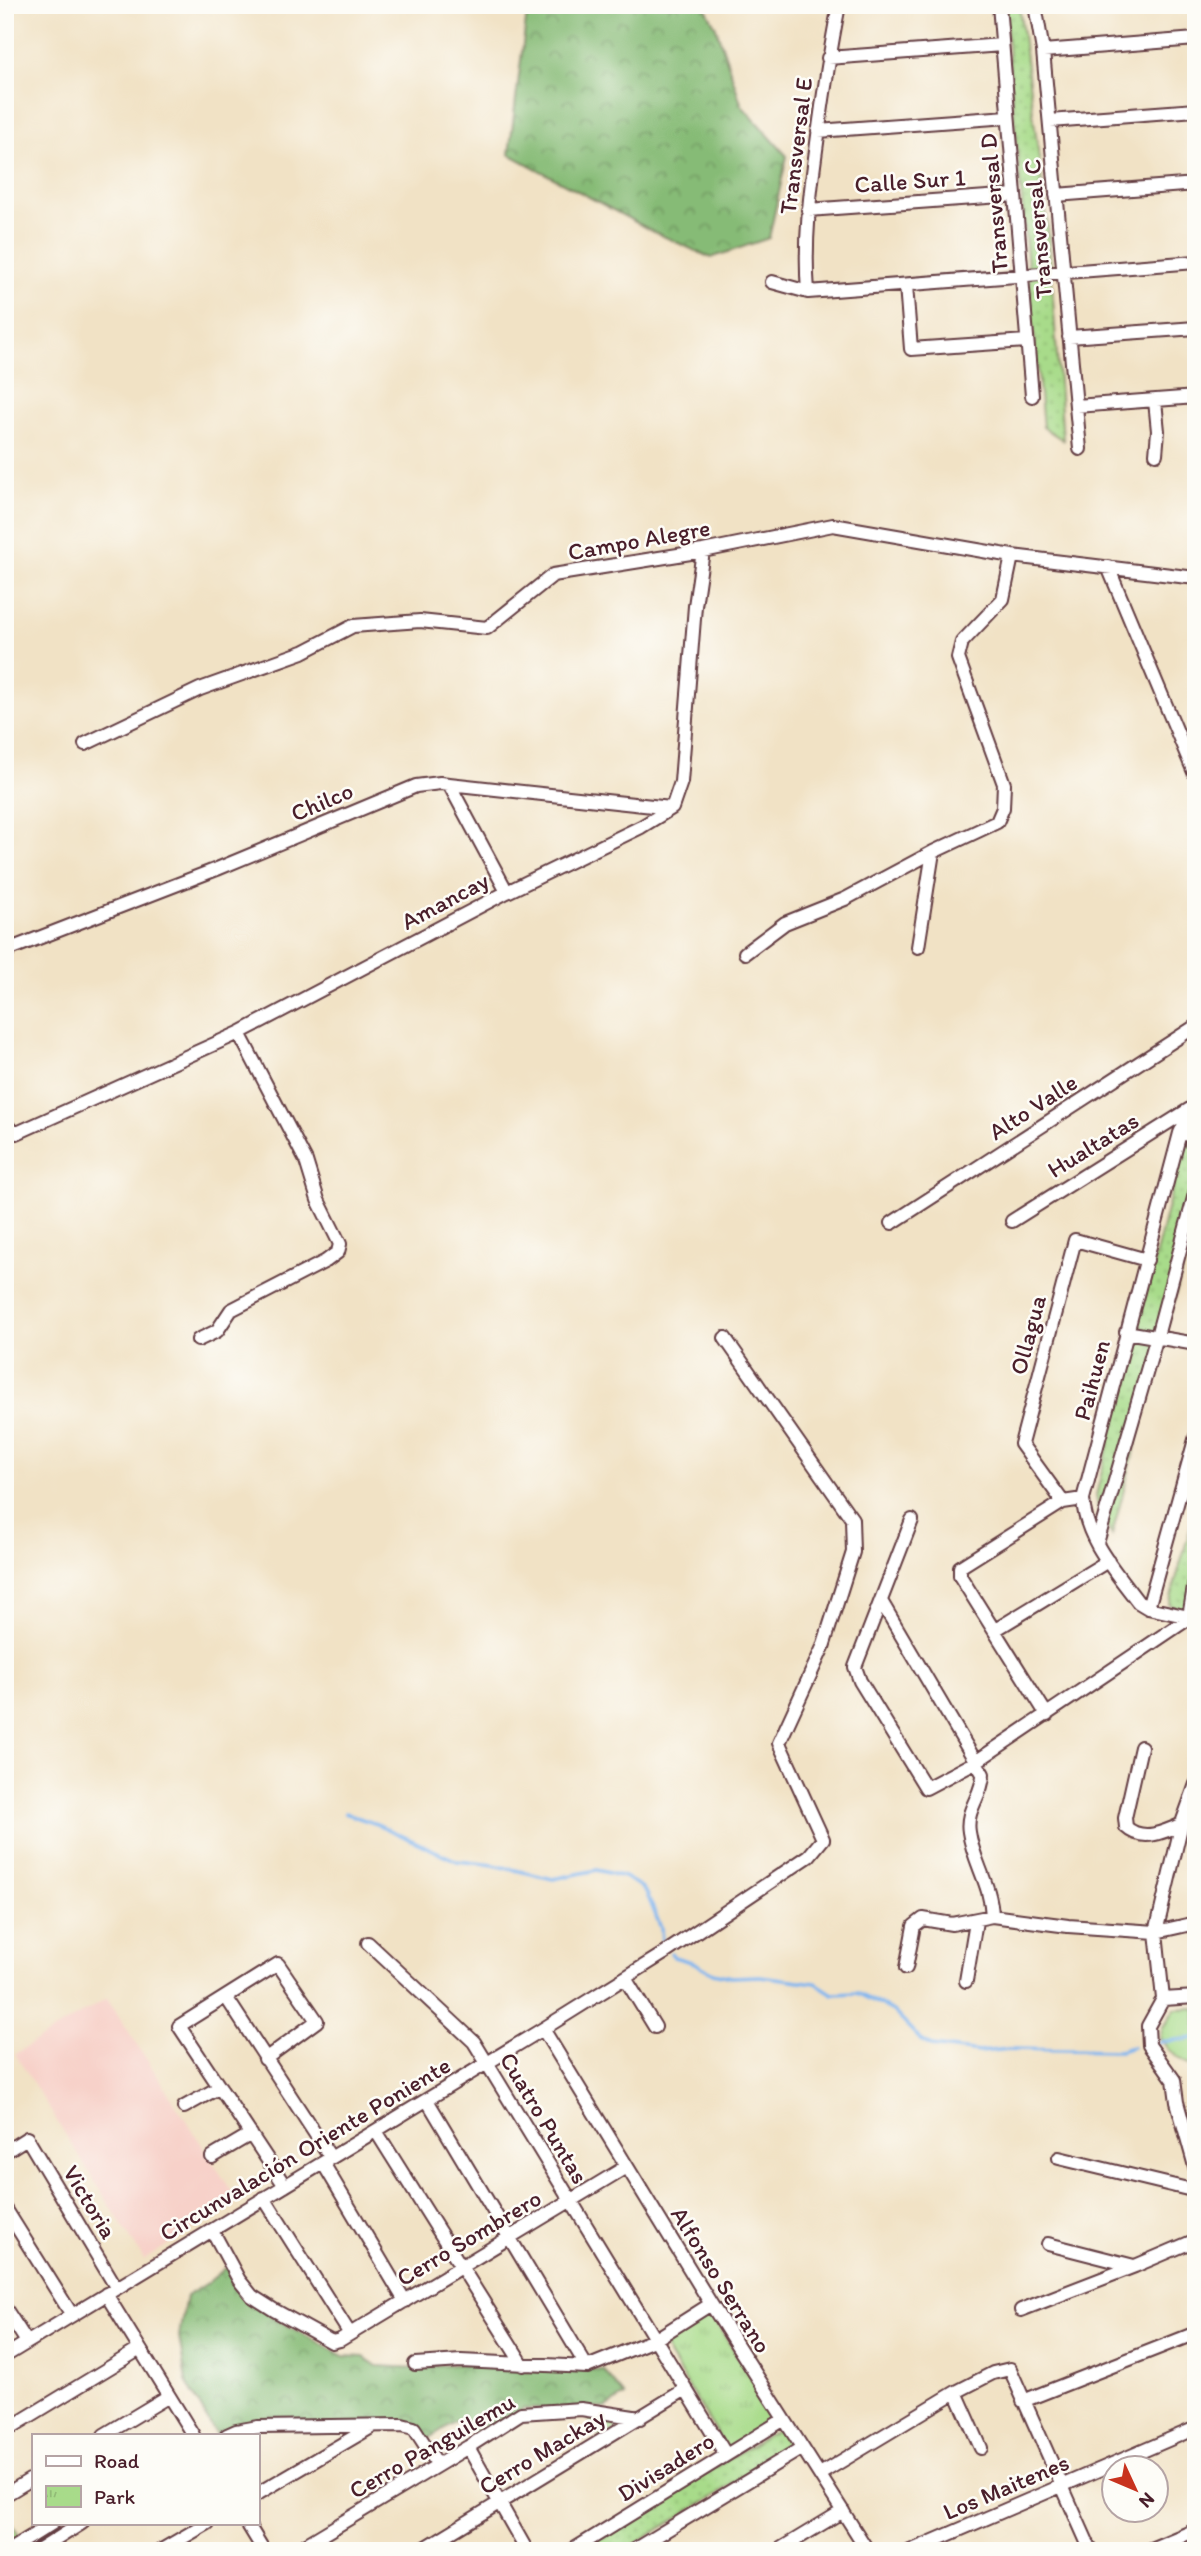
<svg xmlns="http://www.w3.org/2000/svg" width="1201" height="2556" font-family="Itim,sans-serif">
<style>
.built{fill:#f7d1c9}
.grass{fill:url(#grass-dots);stroke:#797d5a;stroke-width:2}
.forest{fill:url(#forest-crowns);stroke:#686d50;stroke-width:2}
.park{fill:url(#park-tufts);stroke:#797d5a;stroke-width:2}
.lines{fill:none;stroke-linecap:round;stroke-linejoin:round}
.stream{stroke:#80b6ef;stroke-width:3.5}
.minor-casing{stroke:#633c42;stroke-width:16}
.minor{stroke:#fff;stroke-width:12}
.labels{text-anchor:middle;stroke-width:5;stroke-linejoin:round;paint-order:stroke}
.street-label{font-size:24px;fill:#4a1f2b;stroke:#fdfcf7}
</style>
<defs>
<pattern id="grass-dots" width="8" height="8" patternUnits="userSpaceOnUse" patternTransform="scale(1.75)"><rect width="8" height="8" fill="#a8db8a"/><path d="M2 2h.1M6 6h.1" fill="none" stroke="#92bc77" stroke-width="1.8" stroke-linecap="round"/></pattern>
<pattern id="forest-crowns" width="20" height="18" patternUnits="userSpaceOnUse" patternTransform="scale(1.75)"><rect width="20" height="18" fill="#86bb76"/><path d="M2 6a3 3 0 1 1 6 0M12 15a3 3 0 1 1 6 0" fill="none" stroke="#709761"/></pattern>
<pattern id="park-tufts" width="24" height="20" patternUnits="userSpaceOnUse" patternTransform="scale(1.75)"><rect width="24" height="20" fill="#a8db8a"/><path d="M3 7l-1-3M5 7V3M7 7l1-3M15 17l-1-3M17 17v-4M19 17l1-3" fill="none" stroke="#92bc77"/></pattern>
</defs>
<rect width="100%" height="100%" fill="#fdfcf7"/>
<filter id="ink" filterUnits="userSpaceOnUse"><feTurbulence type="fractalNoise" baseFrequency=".0143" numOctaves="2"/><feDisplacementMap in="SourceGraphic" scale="14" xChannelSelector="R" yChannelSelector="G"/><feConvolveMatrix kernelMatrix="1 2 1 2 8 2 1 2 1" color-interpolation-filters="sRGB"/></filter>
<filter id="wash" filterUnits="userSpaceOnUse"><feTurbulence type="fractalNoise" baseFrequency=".00686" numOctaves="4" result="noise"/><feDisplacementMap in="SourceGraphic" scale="28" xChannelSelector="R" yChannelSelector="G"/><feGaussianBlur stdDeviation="1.57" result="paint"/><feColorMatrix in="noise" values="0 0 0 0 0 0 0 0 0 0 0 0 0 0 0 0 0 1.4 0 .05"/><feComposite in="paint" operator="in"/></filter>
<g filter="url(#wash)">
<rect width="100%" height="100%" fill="#f1e2c5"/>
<path class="built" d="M107,1998L238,2201L144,2260L15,2054Z"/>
<path class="grass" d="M1005,5H1019L1048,227L1063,440L1043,427L1010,73Z
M1186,1133L1196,1136V1217L1112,1535L1099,1514L1096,1495Z
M1196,1507V1580L1187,1612L1169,1605Z
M783,2426L796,2446L624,2551H577Z
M5,2514L29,2551H5Z"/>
<path class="forest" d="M528,5H704L715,25L742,106L787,156L769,238L711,258L652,231L509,154Z
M232,2263L270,2316L343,2356L364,2357L377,2366L418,2368L471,2363L603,2370L625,2396L606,2408L523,2409L476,2438L461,2418L426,2440L415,2425L250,2426L216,2435L186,2381L179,2336L186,2296L206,2284Z"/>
<path class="park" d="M1196,2008V2070L1169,2051L1160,2037L1163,2027L1175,2009Z
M709,2312L777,2417L726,2449L661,2341Z
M584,2412L631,2419L601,2439Z"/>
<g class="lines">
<path class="stream" d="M345,1813L379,1825L457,1861L494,1865L553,1879L597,1870L624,1877L641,1887L647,1894L661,1928L662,1942L666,1947
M671,1953L674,1957L695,1963L713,1973L731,1977L760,1976L816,1983L833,1994L857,1993L893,2011L921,2040L931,2046L980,2052L1009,2049L1120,2051L1132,2047
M1159,2042L1196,2038"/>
</g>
</g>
<g filter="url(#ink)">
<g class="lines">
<defs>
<path id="minor" d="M999,5L1032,396
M1035,5L1043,51L1080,449
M1043,51L1196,39
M828,58L1002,45
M1050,121L1196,110
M818,131L1008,117
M1056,195L1196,184
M808,210L1015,195
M772,282L808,292L1196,262
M906,285L911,349L1027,341
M808,292C804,241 810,193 817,143C823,97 830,51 839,5
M1069,337L1196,328
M1155,401L1158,431L1156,454
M1076,406L1196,397
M1108,567L1196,777
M85,744L200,689L303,652L353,626L420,621L487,628L553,575L703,551L833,525L1012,556L1196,578
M449,784L507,892
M918,947L933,852L997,822L1003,808L1004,784L958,658L962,642L1003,599L1012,556
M5,951L217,869L416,786L440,783L671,808
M745,953L785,923L845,899L933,852
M1192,1107L1180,1133L1083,1499C1085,1539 1115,1571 1138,1602L1148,1608L1189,1617L1196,1575
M5,1123L11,1130L17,1133L239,1033L507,892L641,827L672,808L681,782L695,606L703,551
M1180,1133L1196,1136
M1012,1221L1193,1107
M892,1223L1196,1026
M1126,1332L1196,1344
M198,1340L217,1331L231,1310L326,1261L338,1252L340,1244L318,1200L306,1161L239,1033
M1063,1502L1021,1444L1075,1240L1147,1260
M912,1520L855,1667L860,1681L926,1788L977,1761L1192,1616
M1097,1543L1157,1336L1196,1190
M881,1601L983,1774C983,1795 965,1809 969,1832C973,1862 991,1884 992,1916
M1148,1608L1196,1436
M995,1630L1108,1561
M1047,1715L960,1576V1567L1063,1502L1083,1499
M1141,1747L1125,1818L1126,1827C1146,1846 1175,1826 1196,1818
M368,1943L474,2042L726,2455
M906,1968L914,1926L923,1919L952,1924L992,1916L1068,1926L1156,1932L1196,1923
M625,1978L655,2027
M966,1981L976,1921
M226,1997L331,2158
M1163,1999L1156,1932L1182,1823L1196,1784
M1163,1999L1148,2026L1149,2045L1174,2080L1177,2102L1196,2170
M1163,1999L1196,1997
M543,2029L711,2304L868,2551
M265,2059L317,2021L278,1964L179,2026L285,2186
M427,2100L587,2367
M184,2107L220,2087
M376,2131L523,2365
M5,2152L27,2138L116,2287
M212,2157L251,2134
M1059,2158L1196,2191
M323,2163L405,2301
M264,2198L350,2334
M5,2208L72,2315
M212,2230L239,2280L252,2296L274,2310L332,2342L340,2340L626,2167
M1048,2244L1134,2266
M106,2294L193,2435
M5,2308L27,2342
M1021,2310L1135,2266L1196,2240
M5,2356L543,2029L663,1954L809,1856L823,1839L779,1743L823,1647L853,1552L852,1519L725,1338
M415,2364L461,2361L587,2367L656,2339L711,2304
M956,2392L981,2448
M1023,2401L1196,2333
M5,2431L140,2349
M104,2435L169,2396
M227,2435L236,2431L258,2427L402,2425L414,2428L438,2465
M468,2447L527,2551
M820,2474L956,2392L993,2373L1010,2369L1091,2551
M257,2494L373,2426
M5,2495L33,2478
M247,2523L264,2551
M8,2551L53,2523
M38,2551L82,2523
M160,2551L208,2523
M295,2551L468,2447L521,2413L581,2409L640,2418
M420,2551L686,2389
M571,2551L783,2420
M632,2551L802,2448
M777,2551L843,2511
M910,2551L1196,2428
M1146,2551L1196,2530"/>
</defs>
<use href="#minor" class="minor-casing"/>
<use href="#minor" class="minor"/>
</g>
</g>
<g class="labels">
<g class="street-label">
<text transform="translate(796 146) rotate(-83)" y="8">Transversal E</text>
<text transform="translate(910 181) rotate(-4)" y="8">Calle Sur 1</text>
<text transform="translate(994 203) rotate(-95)" y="8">Transversal D</text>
<text transform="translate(1038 229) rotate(-95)" y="8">Transversal C</text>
<text transform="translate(639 540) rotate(-10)" y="8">Campo Alegre</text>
<text transform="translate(322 802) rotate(-23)" y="8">Chilco</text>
<text transform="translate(445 901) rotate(-28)" y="8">Amancay</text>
<text transform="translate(1033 1107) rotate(-33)" y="8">Alto Valle</text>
<text transform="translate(1093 1145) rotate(-32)" y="8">Hualtatas</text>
<text transform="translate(1028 1335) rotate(-75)" y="8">Ollagua</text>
<text transform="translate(1092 1380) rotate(-75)" y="8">Paihuen</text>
<text transform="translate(544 2118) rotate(59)" y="8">Cuatro Puntas</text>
<text transform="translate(305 2149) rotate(-31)" y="8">Circunvalación Oriente Poniente</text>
<text transform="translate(90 2202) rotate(59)" y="8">Victoria</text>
<text transform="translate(469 2238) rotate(-31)" y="8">Cerro Sombrero</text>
<text transform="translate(721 2280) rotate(58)" y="8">Alfonso Serrano</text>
<text transform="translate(432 2446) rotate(-30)" y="8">Cerro Panguilemu</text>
<text transform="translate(542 2452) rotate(-31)" y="8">Cerro Mackay</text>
<text transform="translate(666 2467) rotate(-32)" y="8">Divisadero</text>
<text transform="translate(1006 2487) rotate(-23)" y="8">Los Maitenes</text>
</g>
</g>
<rect width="1201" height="2556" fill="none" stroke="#fdfcf7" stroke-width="28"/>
<rect x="32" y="2434" width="228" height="91" fill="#fdfcf7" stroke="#b5a4a5" stroke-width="2"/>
<rect x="46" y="2456" width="35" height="10" fill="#ffffff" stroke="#b5a4a5" stroke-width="2"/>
<text x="94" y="2468" font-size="21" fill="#4a1f2b">Road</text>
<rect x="46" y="2486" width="35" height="21" fill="url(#park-tufts)" stroke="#b5a4a5" stroke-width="2"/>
<text x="94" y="2504" font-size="21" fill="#4a1f2b">Park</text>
<g transform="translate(1135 2489) rotate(134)"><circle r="33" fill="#fdfcf7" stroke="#b5a4a5" stroke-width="2"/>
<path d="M0-5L12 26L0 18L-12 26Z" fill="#c8321e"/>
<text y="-10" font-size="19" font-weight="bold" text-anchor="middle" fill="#4a1f2b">N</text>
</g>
</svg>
